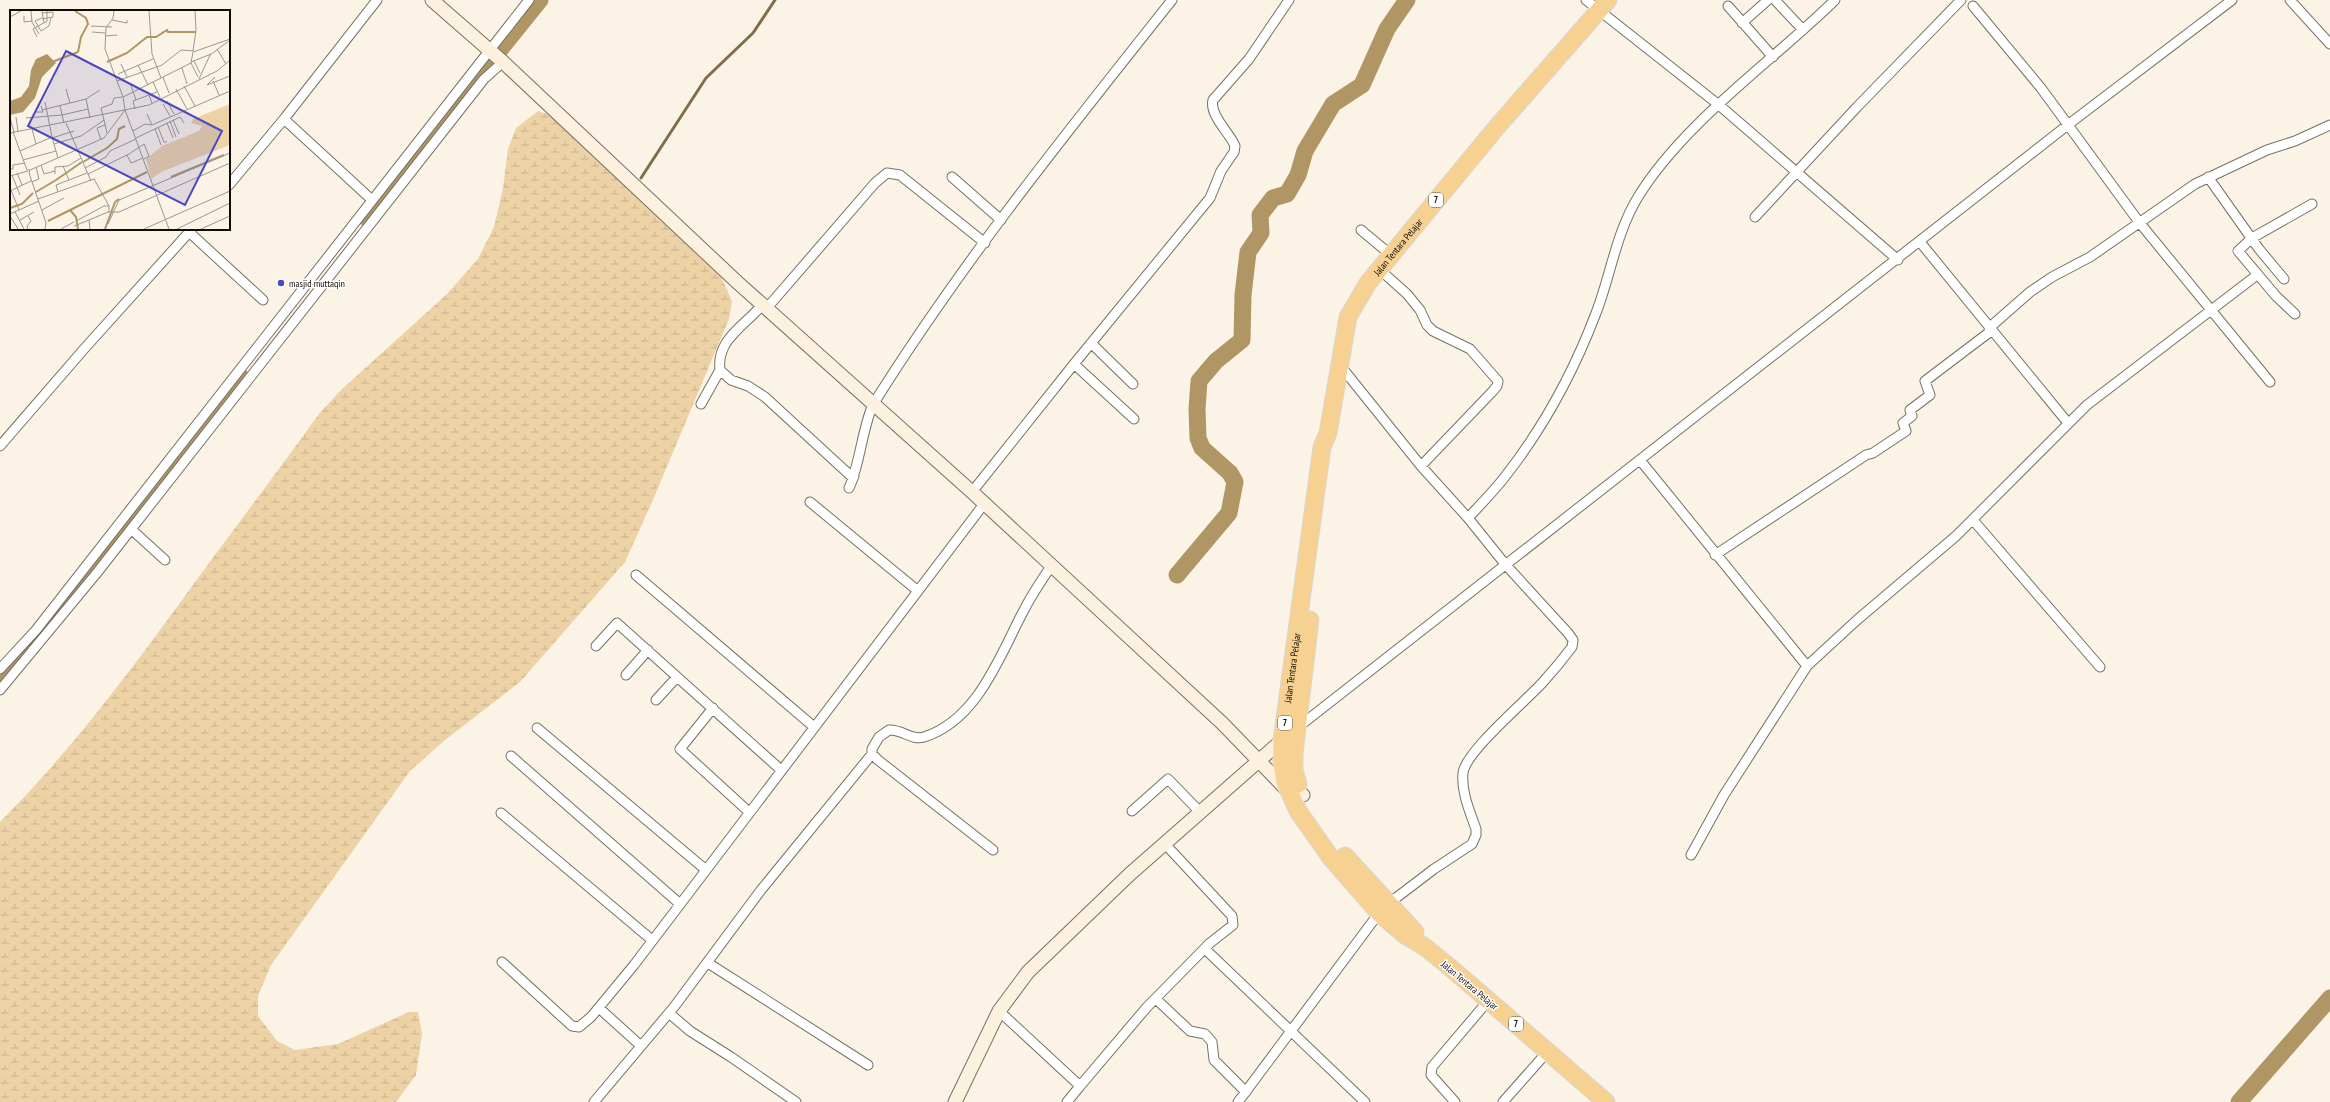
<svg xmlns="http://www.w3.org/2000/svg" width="2330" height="1102" font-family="'PT Sans Narrow',sans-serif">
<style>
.wetland{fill:url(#wetland-marsh)}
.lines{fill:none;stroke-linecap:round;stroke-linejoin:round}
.stream{stroke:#806d49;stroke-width:3}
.river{stroke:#b19665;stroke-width:17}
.street-casing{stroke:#777065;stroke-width:11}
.secondary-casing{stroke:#777065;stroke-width:15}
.highway-casing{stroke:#d8d8d7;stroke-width:19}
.street{stroke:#fff;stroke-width:9}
.secondary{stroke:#fcf1de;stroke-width:13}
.highway{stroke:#f6d191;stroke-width:17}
.poi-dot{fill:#4d48bf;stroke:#fff;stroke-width:1.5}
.labels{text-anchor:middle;stroke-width:3;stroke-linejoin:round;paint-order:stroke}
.shield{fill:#fff;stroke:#565552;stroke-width:1}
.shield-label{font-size:9px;font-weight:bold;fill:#0e0c08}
.street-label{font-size:10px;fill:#0e0c08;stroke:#fff}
.poi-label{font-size:10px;fill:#0e0c08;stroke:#fff;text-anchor:start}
.inset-river{fill:none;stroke:#b19665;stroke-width:2}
.inset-road{fill:none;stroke:#9c978d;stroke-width:1}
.view{fill:#4d48bf;fill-opacity:0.15;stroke:#4d48bf;stroke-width:2}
.inset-edge{fill:none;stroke:#0e0c08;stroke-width:2}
</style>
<defs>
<pattern id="wetland-marsh" width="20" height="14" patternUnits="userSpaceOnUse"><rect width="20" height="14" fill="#ecd2a5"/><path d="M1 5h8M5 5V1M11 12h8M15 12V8" fill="none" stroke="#c9b38d"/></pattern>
</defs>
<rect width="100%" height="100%" fill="#fbf4e6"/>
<path class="wetland" d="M538,111L553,116L719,272L732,301L729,319L652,502L625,562L520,682L445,740L410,771L271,965L258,996V1016L277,1041L295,1050L338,1044L409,1012H418L422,1034L416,1075L396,1102H0V822C66,756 122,682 177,607C224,542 272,479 319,414L341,390L446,295L478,259L494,227L503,188L508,149L516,128Z"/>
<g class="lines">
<path class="stream" d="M641,178L706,78L753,33L775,0"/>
<path class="river" d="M365,217L540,0
M1177,575L1229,513L1235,482L1230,473L1202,448L1198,438L1197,409L1199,381L1216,361L1242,340L1243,295L1248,252L1261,233L1260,215L1273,198L1287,194L1298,175L1305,151L1333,104L1362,85L1387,29L1407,0
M0,678L66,601L240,376
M2239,1102L2330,998"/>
<defs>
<path id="street" d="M1586,0L1719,105L1898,260
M1775,0L1803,30
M2290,0L2330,44
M1728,6L1773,57
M1973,6L2041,88L2139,222L2270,382
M1742,23L1768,0
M284,119L372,200
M952,177L1001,220
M2208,177L2259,249L2284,279
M229,185L284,119L377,0
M1755,217L1857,107L1961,0
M1361,230L1391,255
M189,232L263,300
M1920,242L2068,423
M1379,269L1407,294L1420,310L1427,325L1433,331L1470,349L1498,381L1497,386L1492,392L1421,466
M763,304C746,325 716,339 720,370L731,380L748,386L765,397L852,477C858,471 865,416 874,403C963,261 1068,131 1172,0
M767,308L875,183L887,173L900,175L985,243
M2295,314L2276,296L2238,251L2252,238L2312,204
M1989,328L2030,292L2052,277L2090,257L2195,184L2267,150L2295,141L2330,125
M1091,343L1133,384
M1074,364L1134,419
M1339,364L1421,466L1468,518
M701,404L720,370
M0,446L84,349L192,229
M1640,460L1807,666
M849,488L854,476
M972,492L1074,364L1210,198L1221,171L1234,152L1235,146C1230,133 1209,115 1213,100L1249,59L1289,0
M810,502L918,591
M1973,520L2100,667
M131,529L165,560
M1715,555L1866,455L1873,453L1906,431L1903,423L1912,416L1910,410L1930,395L1925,381L1991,331
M636,575L814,727
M596,646L617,623L781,770
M0,669L36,630L529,0
M626,675L648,650
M0,690L96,574L484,79L503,62
M656,700L677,677
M713,708L680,749L749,812
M537,728L706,870
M1297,728L2069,124L2232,0
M511,756L680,904
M1132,811L1168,779L1200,812
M501,813L652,940
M993,850L878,760L872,754V749L879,737L889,730C902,729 912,741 924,737C978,720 1000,655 1024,610C1032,594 1042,580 1051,566
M1691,855L1724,795L1807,666L1857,620L1956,536L2087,405L2257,275
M1388,904L1434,869L1472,844L1476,835V829C1470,812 1461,792 1463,773C1465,752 1526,701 1543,682C1553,671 1563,659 1572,647L1573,640L1568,633L1505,564L1468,518C1481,504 1495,490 1507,474C1545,425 1574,371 1596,313C1611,274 1616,233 1638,197C1683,123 1773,61 1835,0
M1205,949L1365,1102
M502,962L572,1026L579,1027L591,1017L634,965L984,504
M708,963L868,1065
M1156,999L1190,1031L1205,1034L1212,1042L1214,1060L1246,1092
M599,1008L641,1046
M999,1011L1080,1086L1067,1102
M669,1013L690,1031L731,1057L796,1102
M1080,1086L1147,1007L1210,943L1233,925L1232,916L1166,845
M594,1102L674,1007L761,890L872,754
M1238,1102L1379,913
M1455,1102L1431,1075L1432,1067L1488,1001
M1503,1102L1548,1051"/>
<path id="secondary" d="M432,0L503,62L737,282L972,492L1222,723L1288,791L1303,795
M955,1102L999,1011L1028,972L1130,874L1287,736"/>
<g id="highway">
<path d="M1298,784L1294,770V753L1310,620"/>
<path d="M1345,856L1415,932"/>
<path id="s1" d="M1606,1102L1452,969L1425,947L1405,935L1379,913L1331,858L1298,811L1285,782L1282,763V740L1322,447L1328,433L1348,317L1368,283L1496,128L1608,0"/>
</g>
</defs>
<use href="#street" class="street-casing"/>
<use href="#secondary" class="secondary-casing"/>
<use href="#highway" class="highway-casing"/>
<use href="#street" class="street"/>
<use href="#secondary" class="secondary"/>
<use href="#highway" class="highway"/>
</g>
<circle class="poi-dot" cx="281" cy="283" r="4"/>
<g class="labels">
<g class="shield">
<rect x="1429" y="193" width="14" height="14" rx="3"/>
<rect x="1278" y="716" width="14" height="14" rx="3"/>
<rect x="1509" y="1017" width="14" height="14" rx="3"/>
</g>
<g class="shield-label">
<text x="1436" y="203">7</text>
<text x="1285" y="726">7</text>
<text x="1516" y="1027">7</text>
</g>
<g class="street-label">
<text dy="4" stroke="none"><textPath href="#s1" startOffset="1015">Jalan Tentara Pelajar</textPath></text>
<text dy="4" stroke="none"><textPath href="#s1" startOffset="573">Jalan Tentara Pelajar</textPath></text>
<text transform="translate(1470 985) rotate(40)" y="4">Jalan Tentara Pelajar</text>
</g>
<g class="poi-label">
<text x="289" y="287">masjid muttaqin</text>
</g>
</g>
<g transform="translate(10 10)">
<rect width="220" height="220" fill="#fbf4e6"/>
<path d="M220,94V135L151,162L141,169L136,149L152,136L189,121L192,116L181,113L183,109Z" fill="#ecd2a5"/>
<path d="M37,44L46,53L32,67L25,88L13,102L0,105V91L11,87L19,76L21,60L26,49Z" fill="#b19665"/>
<path class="inset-river" d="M65,1L76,8L78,14L71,27L68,42M42,52L68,42M97,52L117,43L137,27H146L157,20L158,22H186M73,152L97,138L107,129L109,119L115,116M161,167L214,145M46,170L72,152M26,182L46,170M0,198L12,194L23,183M60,200L66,207L68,219M38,211L137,162M95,219L105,192L109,189"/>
<path class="inset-road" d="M21,1L22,12L29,24M32,1L34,13M139,1L142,44L151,68M32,3L43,2V7L32,9M14,6V12L22,11M0,7L11,1M32,8L25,11L31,21L39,16L41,8M102,10L117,13V10M81,16L102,17M82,22L95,23M95,26L107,25M27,27L23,19L37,11V1M207,39L216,54M183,41L186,20L185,1M183,42L220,29M184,51L190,63M181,52L201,44M181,53L188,67M111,54L117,67M128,55L138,75M172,58L177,74M108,64L143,49M153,67L159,83M205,67L197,75L220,66M189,69L200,45L220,30M107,71L152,55L171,40L183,41M203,71L209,85M143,72L150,87M120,73L126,90M174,76L185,96M56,79L60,93M166,79L177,99M113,87L181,53L183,42M76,89L80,108M157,91L164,104M35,92L42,127M142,93L139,85L147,82M153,94L160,106M50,96L54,113M125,99L123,91L139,85M32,100L76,89L90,80M115,100L159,219M26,102H33L31,96M52,105L78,99M6,107L8,121M0,108L4,122M16,108L52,105M94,110L97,123M163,110L169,124M160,111L166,127M56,113L81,171M157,113L163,128M142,115L220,81M148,117L154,132H157M22,119L26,134M145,119L151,135M123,121L135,114L142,115L137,104M3,122L17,160H20M0,123L139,95L207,61L220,50M42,128L64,121M126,128L170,107L174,113M91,130L87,118L95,115M44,134L71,126L94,110L91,98L102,94L104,88L112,87M10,141L42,127L48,148M117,145L121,153L133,148M13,150L46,141M31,155L34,164L45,161M53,156L59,170M75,158L96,147L100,141L126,129M0,159H3V155L15,153M7,163L12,175M45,164V157L58,156L71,148M78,164L119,144L134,134L139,146L134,149M2,165L10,185M0,166L18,161M22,172L29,169L26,157M1,180L9,200M0,181L21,171M48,182L46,175L77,163M28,189L84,169L99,196M32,200L54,188M5,202L14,219M0,204L29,191M0,206L8,219M10,210L24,202M66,211L94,196H99V202M98,214L109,190L220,143M64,216L79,210M18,219L17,216L21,211L18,206M35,219L36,213L19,163L20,160L94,128L115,100L113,87L95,39L96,18L103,8L104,1M51,219L64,212M80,219L79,210L98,202H109L220,153M134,219L220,181M167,219L220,193M191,219L220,206"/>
<path class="view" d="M56,41L212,121L175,195L18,116Z"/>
<rect width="220" height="220" class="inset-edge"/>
</g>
</svg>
